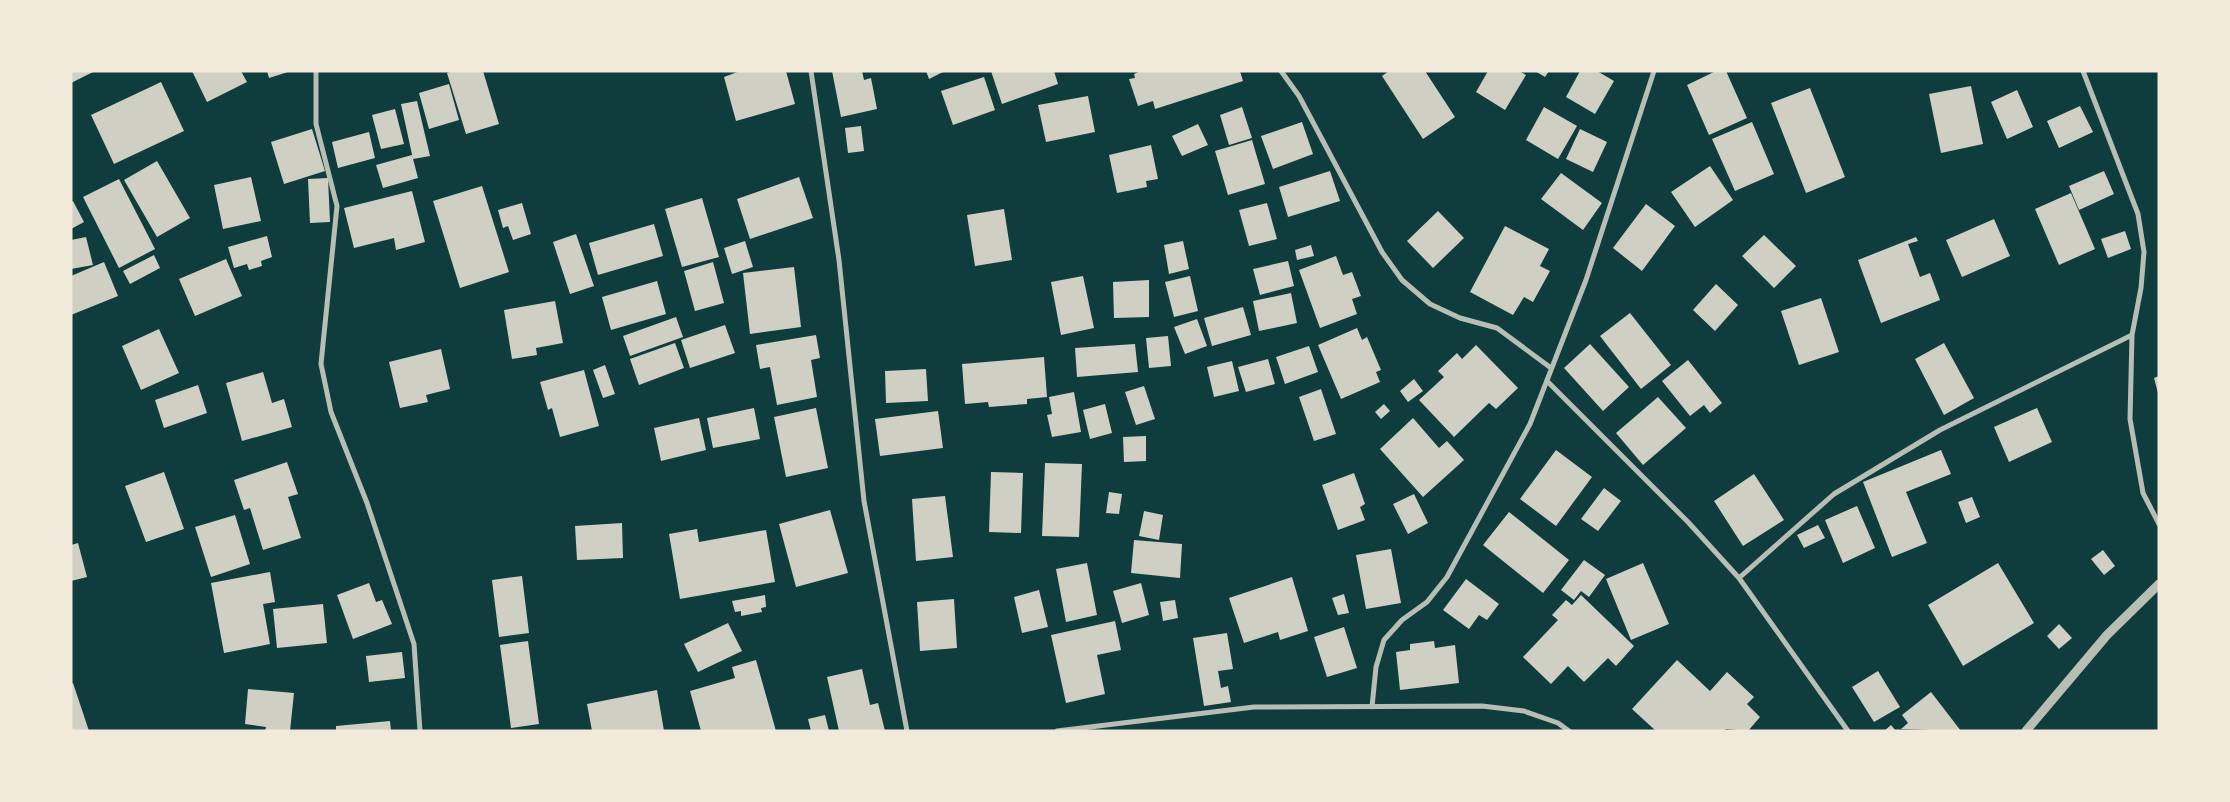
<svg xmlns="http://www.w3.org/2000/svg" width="2230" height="802" font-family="Quicksand,sans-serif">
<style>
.building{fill:#cfcfc3}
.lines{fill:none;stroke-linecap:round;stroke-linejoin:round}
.minor{stroke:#b8beb3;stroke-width:5}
.tertiary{stroke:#b8beb3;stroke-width:9}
</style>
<rect width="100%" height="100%" fill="#0f3d3e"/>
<path class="building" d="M71,71H95L71,83Z
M192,71H241L247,82L207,102Z
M267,71H288V72L269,78Z
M452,71H483L499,124L466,134L447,73Z
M740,71H786L795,104L736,121L724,77Z
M832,71H862L864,80L871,78L877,109L841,117Z
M926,71H945L929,79Z
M991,71H1054L1058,84L1002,104Z
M1141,71H1240L1243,81L1155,109L1153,101L1138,106L1129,79L1135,78L1134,74Z
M1389,71H1425L1455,117L1423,139L1382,76Z
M1488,71H1519L1526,75L1505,110L1476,92Z
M1535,71H1549L1545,77Z
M1580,71H1597L1614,81L1595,114L1566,97Z
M1716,71H1726L1747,118L1709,135L1687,85Z
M984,77L995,110L953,125L941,91Z
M161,82L184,131L114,164L91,115Z
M449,84L459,120L429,129L419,93Z
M1971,86L1983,144L1941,153L1929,94Z
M1810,88L1845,177L1806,193L1771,103Z
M2017,90L2033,127L2007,139L1991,102Z
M1088,96L1095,132L1046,142L1038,105Z
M417,101L430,156L413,159L401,104Z
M2080,106L2093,132L2059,148L2047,121Z
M1242,107L1252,138L1229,145L1220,115Z
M1544,107L1577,126L1558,159L1526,140Z
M395,109L404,144L381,149L372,115Z
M1302,122L1313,154L1273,169L1261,136Z
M1752,122L1774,174L1735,191L1712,139Z
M1198,124L1208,145L1182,156L1172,136Z
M861,126L864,151L848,153L845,128Z
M312,129L325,171L284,184L271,142Z
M1580,129L1607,142L1593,172L1566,159Z
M369,132L375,158L338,168L332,142Z
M1252,140L1265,184L1228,195L1215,151Z
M1151,145L1158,179L1146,181L1147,187L1117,193L1109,155Z
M412,155L418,178L383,188L376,165Z
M157,161L190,218L157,237L124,180Z
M1710,166L1733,200L1695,227L1671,192Z
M1330,171L1340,201L1288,217L1279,187Z
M2104,171L2114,194L2079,210L2069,186Z
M1561,173L1602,203L1583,230L1541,199Z
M251,177L261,221L223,229L214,185Z
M799,177L813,218L750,239L737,199Z
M328,178L330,222L310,223L308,179Z
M119,179L155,249L119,268L83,197Z
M482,186L509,272L460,288L433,201Z
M412,191L425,242L396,250L394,238L354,248L344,208Z
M2071,193L2095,249L2059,265L2035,209Z
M702,198L719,257L682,267L665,209Z
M73,201L84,222L71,229V202Z
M522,203L531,234L513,240L508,226L503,228L498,210Z
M1267,203L1277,239L1249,246L1239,210Z
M1646,204L1675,226L1642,271L1613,248Z
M1004,209L1012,260L975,266L967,215Z
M1438,211L1464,238L1433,268L1407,241Z
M1994,219L2010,256L1962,277L1946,240Z
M654,224L663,256L598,275L589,243Z
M1505,226L1549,249L1540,266L1550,271L1533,302L1524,297L1513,315L1470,292Z
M2125,231L2131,249L2108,258L2101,239Z
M576,234L594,286L570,294L553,242Z
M1764,235L1796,266L1774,288L1742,256Z
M267,236L272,257L261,261L262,266L249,270L247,264L234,268L228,247Z
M86,237L93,265L71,269V240Z
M1916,237L1918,241L1908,244L1920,277L1930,273L1940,300L1881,323L1858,260Z
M745,241L753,267L732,274L724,248Z
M1183,241L1189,269L1169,274L1164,245Z
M1311,245L1314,256L1297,260L1295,250Z
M154,255L160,268L130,284L123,271Z
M1336,256L1343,275L1352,272L1361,296L1352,299L1357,314L1320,328L1299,270Z
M226,259L242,296L195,316L179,279Z
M1288,261L1294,286L1260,295L1253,269Z
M104,262L118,296L71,315V276Z
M713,262L724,303L695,311L684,271Z
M794,267L801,327L750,334L743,273Z
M1083,276L1094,328L1061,335L1051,282Z
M1190,276L1198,311L1174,317L1165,282Z
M1149,280V317L1114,318L1113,282Z
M657,281L666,314L611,330L602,297Z
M1716,284L1738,305L1715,331L1693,310Z
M1291,293L1297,323L1259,331L1253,301Z
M1821,298L1839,352L1799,365L1781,311Z
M555,301L563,343L536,348L537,355L512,359L504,310Z
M1243,307L1251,335L1212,346L1204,318Z
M1630,313L1671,365L1641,389L1600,336Z
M676,317L683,337L630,356L623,336Z
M1197,319L1207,346L1185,354L1174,327Z
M725,325L735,353L690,368L681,340Z
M1357,328L1362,340L1367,337L1381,370L1376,372L1380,382L1341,399L1318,345Z
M159,329L179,373L141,390L122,346Z
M816,335L820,358L811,360L817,397L777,405L770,367L760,369L756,345Z
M1168,336L1171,366L1149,368L1146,338Z
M675,343L684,368L639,385L630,359Z
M1944,343L1974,398L1944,415L1915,359Z
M1135,344L1138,372L1077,377L1075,348Z
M1590,344L1629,387L1603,411L1564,368Z
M1476,345L1518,388L1496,409L1489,403L1454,437L1419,400L1444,377L1438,371L1457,353L1462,359Z
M1309,346L1318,372L1285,384L1276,357Z
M441,349L450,389L426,395L428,402L400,408L389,362Z
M1044,357L1047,397L1027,399V404L989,407L988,402L965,404L962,364Z
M1268,359L1275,384L1246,392L1238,367Z
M1688,360L1722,403L1710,413L1704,405L1690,416L1662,381Z
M1232,361L1239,391L1214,397L1207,367Z
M605,365L615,394L603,398L593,370Z
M926,369L928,401L886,403L885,371Z
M584,370L599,426L560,437L552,408L548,410L540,382Z
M263,372L272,403L284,399L292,427L242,441L226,383Z
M2159,376V393H2158L2154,378Z
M1414,379L1423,391L1408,402L1400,391Z
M198,385L207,413L164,428L155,400Z
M1144,386L1155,419L1136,425L1125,392Z
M1321,389L1336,434L1314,441L1299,397Z
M1074,392L1081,432L1052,437L1047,415L1052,414L1049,397Z
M1658,397L1686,428L1643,465L1616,433Z
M1105,404L1112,433L1090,439L1083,410Z
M1384,404L1390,411L1381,419L1375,412Z
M754,408L760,439L713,448L707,418Z
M816,408L828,468L786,477L774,417Z
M2037,408L2052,442L2009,462L1994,427Z
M938,411L943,448L880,456L875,419Z
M699,418L706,450L661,461L654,428Z
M1413,418L1439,448L1447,441L1464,460L1423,497L1380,449Z
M1146,436V461L1124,462L1123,437Z
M1556,450L1592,477L1556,526L1520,499Z
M1941,450L1951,474L1906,492L1927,543L1892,557L1863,482Z
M287,462L298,494L288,497L301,538L263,550L250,508L244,510L234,480Z
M1045,463L1082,464L1079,537L1042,536Z
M164,472L184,529L146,542L125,486Z
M991,472L1023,473L1021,533L989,532Z
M1354,473L1365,504L1360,507L1365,520L1338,530L1322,485Z
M1754,474L1784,520L1743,546L1714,501Z
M1604,488L1621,501L1598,531L1581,519Z
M1109,492L1122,494L1119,514L1106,513Z
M1414,494L1428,523L1408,534L1393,504Z
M945,496L953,557L916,561L912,499Z
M1972,497L1980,517L1966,523L1958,502Z
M1857,506L1875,548L1843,563L1825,520Z
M830,510L848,573L796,587L779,524Z
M1144,511L1163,515L1159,540L1139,536Z
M1509,512L1569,560L1543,593L1483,545Z
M235,515L250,564L211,577L195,527Z
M622,523L623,558L577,560L575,526Z
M1818,525L1825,538L1804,548L1797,535Z
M697,529L699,542L766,530L775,582L680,599L669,534Z
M1134,540L1182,544L1180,578L1131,573Z
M78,543L87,577L71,581V545Z
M1391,549L1401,603L1366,609L1356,555Z
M2103,550L2115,566L2104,575L2091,559Z
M1584,560L1605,575L1589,597L1581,591L1574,600L1561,590Z
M1087,563L1097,615L1066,622L1056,569Z
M1643,563L1669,624L1631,640L1606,579Z
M1998,563L2034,623L1963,666L1928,605Z
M270,572L275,602L263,604L270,644L224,653L211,583Z
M522,576L529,633L499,637L492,580Z
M1292,577L1308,631L1280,640L1278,632L1244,643L1229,598Z
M1466,579L1499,604L1487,620L1479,615L1469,629L1443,610Z
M369,583L376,602L382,600L392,624L353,639L337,595Z
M1141,583L1149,615L1122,623L1113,591Z
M1039,590L1048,627L1022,633L1014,597Z
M1344,594L1349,613L1338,615L1332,598Z
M765,595L766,607L761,608L762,612L741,616V611L735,612L732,601Z
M1581,595L1634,646L1616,666L1608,658L1584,682L1568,666L1551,684L1523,657L1558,620L1552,615L1566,600L1572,605Z
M954,599L957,648L920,651L917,602Z
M1175,600L1178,618L1163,621L1160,602Z
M323,604L327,643L277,648L273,609Z
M1115,621L1121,650L1097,655L1105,694L1066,703L1051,635Z
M728,623L742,651L698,672L684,644Z
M2059,624L2072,638L2059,649L2047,636Z
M1344,627L1357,668L1327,677L1314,637Z
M1227,633L1233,669L1218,671L1221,688L1228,686L1231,702L1204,706L1193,638Z
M528,641L539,724L511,728L500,645Z
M1434,641L1435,648L1455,645L1459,683L1400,690L1396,652L1410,650V644Z
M402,652L405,678L369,682L366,656Z
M756,660L776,731H701L690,691L735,678L732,667Z
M1677,660L1710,691L1727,672L1754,697L1747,704L1760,717L1748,731L1726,729L1724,731H1656L1632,709Z
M862,669L870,705L878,703L885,731H839L827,677Z
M1878,671L1900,707L1874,722L1852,687Z
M73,683L89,731H71V684Z
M248,689L294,693L290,731H265L266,727L245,724Z
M657,690L664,731H592L587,704Z
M1931,692L1961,731L1901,729L1908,723L1902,715Z
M825,715L829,731H811L808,719Z
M390,721L391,731H336V726Z
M1891,725L1896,731H1884Z"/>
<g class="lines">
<path class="minor" d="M316,71V124L337,206L321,364L331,412L367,503L414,644L420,731
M811,71L839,260L864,501L907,731
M1281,71L1299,96L1382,252L1402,280L1430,304L1460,318L1497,328L1551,368
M2083,71L2138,214L2144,252L2141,288L2132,335L2130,419L2143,493L2159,524
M1547,381L1688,522L1739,578L1848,731
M1739,578L1834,494L1940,430L2132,335
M1372,707L1376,667L1384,640L1402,620L1427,602L1447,577L1530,424L1586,280L1654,71
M1057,731L1254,707L1482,706L1524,711L1558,723L1569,731"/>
<path class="tertiary" d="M2026,731L2107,635L2159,584"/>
</g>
<rect width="2230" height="802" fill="none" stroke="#f1e9da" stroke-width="145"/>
</svg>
